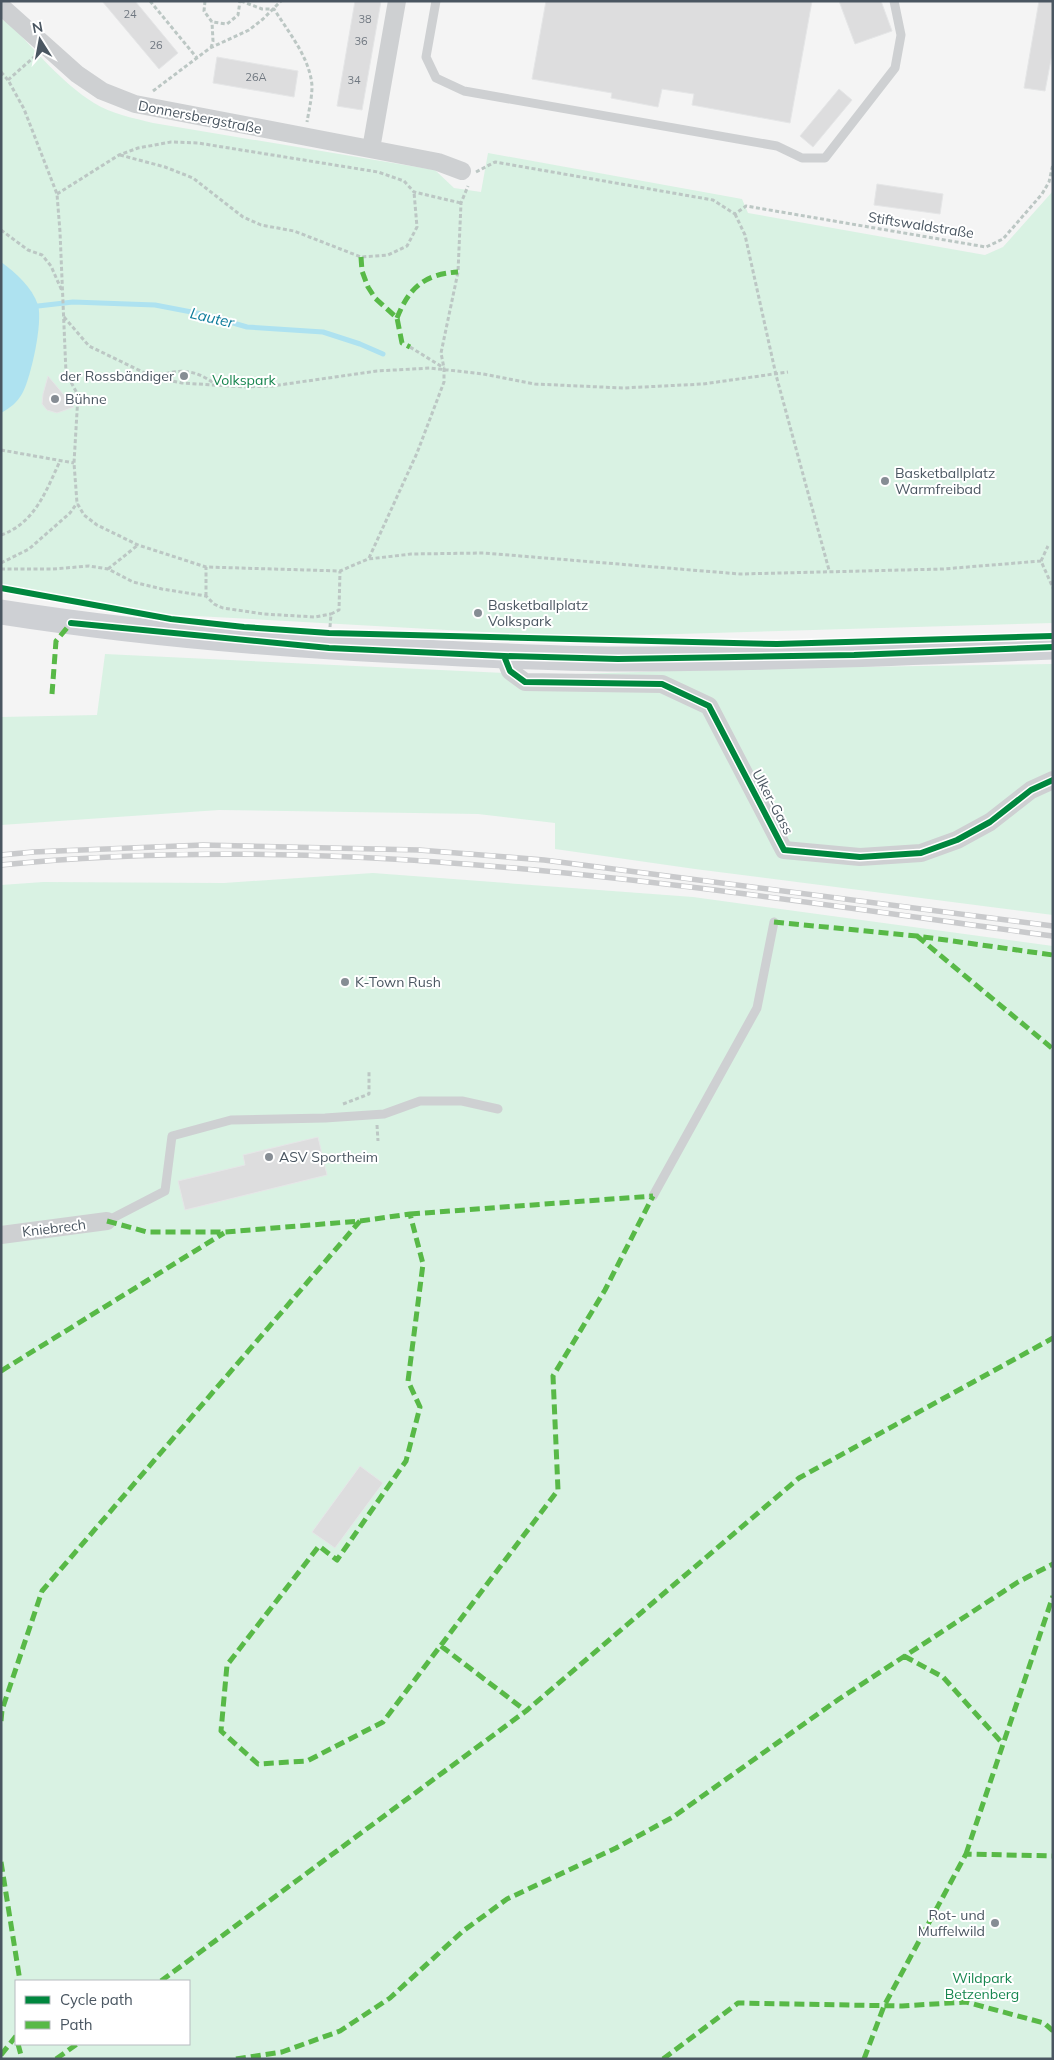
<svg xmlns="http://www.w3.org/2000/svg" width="1054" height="2060" font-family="Mulish,sans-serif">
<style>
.green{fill:#d9f2e3;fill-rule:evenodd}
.water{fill:#aee2f0}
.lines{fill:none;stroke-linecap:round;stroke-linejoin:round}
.stream{stroke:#aee2f0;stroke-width:5}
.building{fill:#ddddde;stroke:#e5e6e7}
.path{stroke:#bcc7c4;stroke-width:3;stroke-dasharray:4 2.5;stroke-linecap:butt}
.service{stroke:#ced0d2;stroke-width:9}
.minor{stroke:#ced0d2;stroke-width:18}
.secondary{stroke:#ced0d4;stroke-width:25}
.rail-casing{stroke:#c9cacc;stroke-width:5.5}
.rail{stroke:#fff;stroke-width:4;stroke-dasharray:11;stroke-linecap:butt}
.quiet{stroke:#58b947;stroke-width:5;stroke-dasharray:10 5;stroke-linecap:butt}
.cycleway-casing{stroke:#fff;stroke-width:9}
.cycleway{stroke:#00873e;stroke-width:6}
.poi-dot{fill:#868d94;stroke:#fff;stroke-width:2}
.labels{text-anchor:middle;stroke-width:4;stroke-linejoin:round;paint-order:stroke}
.number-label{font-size:11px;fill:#707881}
.street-label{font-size:14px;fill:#4a5661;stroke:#fff}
.poi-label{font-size:14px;fill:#4a5661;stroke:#fff;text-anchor:start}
.park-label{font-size:14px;fill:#17864f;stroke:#fff}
.water-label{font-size:15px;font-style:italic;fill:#0c7c9b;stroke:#fff}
</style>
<rect width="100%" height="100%" fill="#f4f4f4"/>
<path class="green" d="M1,19L10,24C36,51 62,83 94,103C111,114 134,118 153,123L435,170L454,188L481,192L488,153L742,199L748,213L985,255L1003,247L1053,191V623L575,637L159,614L1,585Z
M105,654L544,675L733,669L1053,664V915L695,869L555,849V823L478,814L219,810L1,825V717L97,715Z
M373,873L693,897L1053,946V2059H1V885L43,882L224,883ZM16,1981H189V2044H16Z"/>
<path class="water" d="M1,262C16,273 32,287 38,305C43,323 31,376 23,392C18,402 10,408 1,413Z"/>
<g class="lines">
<path class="stream" d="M38,306L73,302L155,305L202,314L247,327L323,332L360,344L383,354"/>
</g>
<path class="building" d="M102,1H135L178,53L159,69Z
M355,1H381L362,110L337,106Z
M546,1H812L790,123L692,105L694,94L662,89L658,107L611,98L612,93L532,79Z
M839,1H881L892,31L855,44Z
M1039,1H1053V49L1045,91L1024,88Z
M217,57L298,71L294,97L213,83Z
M839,89L852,100L813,147L800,136Z
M877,184L943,194L940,214L874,205Z
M48,376L74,407L57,413L47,410L42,404L43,394Z
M318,1137L327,1175L185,1210L178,1181L245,1165L243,1155Z
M360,1466L383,1483L335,1548L312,1532Z"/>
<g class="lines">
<path class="path" d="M150,1L197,58
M205,1L204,11L212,22L227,24L238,15L240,1
M241,1L262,9H274C289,33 310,58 312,86C312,98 309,110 307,122
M211,48L213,41L212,22
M1,72L8,80L24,109L57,194L60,232L66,373L78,395L74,463L77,503L84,515L97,525L138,545L206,567L340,571L368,559L411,554L484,553L740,574L943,569L1041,561L1053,588
M8,80L34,57
M153,91L210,48L249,30L263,19L281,1
M120,155L165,167L193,178L243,217L261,225L294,231L361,257L388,255L407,246L417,227L414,192
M476,172L495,162L713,200L735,214L746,206L986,247L1003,239L1042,194L1049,182L1053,164
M57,194L119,155L138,148L171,142L198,143L378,172L404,181L414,192L461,203
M735,214L745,235L776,375L829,570
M1,230L28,250L42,255L51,266L62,291
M64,317L89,346L153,377L182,383L244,387L272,386L377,371L430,368L483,374L535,384L623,388L703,384L788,372
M410,347L444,368
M153,377C178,369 193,368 215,384
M1,450L74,463
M1,535C35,523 46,491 60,461
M369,558L417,453L444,382V368L441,353L458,272L461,203L468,186
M1041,561L1048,546
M1,563L29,549L70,513L77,503
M1,569H53L89,566L108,569L133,582L162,589L206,596L214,604L223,608L264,614L315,617L331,614
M108,569L138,545
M206,596V567
M330,627L331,614L339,610L340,571
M343,1104L369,1094V1072
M377,1125L378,1141"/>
<path class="service" d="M436,1L426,57L436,78L464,91L777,146L802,158H825L895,68L901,35L894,1
M653,1196L757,1008L774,922
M107,1221L165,1191L172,1136L231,1120L325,1118L384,1114L420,1101H462L498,1109"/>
<path class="minor" d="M1,6L77,74L102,91L135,104L438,162L462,171
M371,149L397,1
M504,656L510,671L525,682L662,684L709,706L784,850L860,857L921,853L957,840L990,822L1031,790L1053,780
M1,1235L107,1221"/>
<path class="secondary" d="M1,612C148,635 296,647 444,653C502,656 560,659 619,659C763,659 908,653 1053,647"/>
<defs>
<path id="rail" d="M1,855L33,852L203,845L419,850L544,860L1053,926
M1,865C353,829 705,889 1053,936"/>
</defs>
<use href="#rail" class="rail-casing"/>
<use href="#rail" class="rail"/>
<path class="quiet" d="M361,257L362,271L368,287L375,298L397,318L402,343L410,347
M397,318C409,288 424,274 458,272
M52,694L56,641L71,623
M774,922L917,936L1053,955
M917,936L1053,1049
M410,1214L653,1196
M107,1221L147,1232H225L360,1221L410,1214L423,1264L408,1381L420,1407L406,1461L337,1560L319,1546L227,1665L221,1731L258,1764L307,1761L383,1722L558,1490L553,1376L605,1290L653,1196
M1,1371L224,1233
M441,1646L526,1711
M904,1656L943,1677L1003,1744
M1,1721L2,1710L42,1591L360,1221
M966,1854L1053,1596
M1,1862L20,1981
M161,1981L526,1711L799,1478L1053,1338
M18,2044L22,2059
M1,2055L16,2036
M56,2059L77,2044
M236,2059L282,2052L340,2031L390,1998L463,1931L507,1899L616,1848L673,1817L839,1699L1018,1582L1053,1564
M663,2059L738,2003L902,2006L966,2002L1044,2023L1053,2031
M864,2059L884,2006L966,1854L1053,1856"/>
<defs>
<path id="cycleway" d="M1,588L171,619L244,627L329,633L777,644L1053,636
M71,623L329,648L504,656L618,659L854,655L1053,647
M504,656L510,671L525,682L662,684L709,706L784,850L860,857L921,853L957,840L990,822L1031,790L1053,780"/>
</defs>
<use href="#cycleway" class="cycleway-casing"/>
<use href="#cycleway" class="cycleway"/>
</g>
<g class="poi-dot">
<circle cx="184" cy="376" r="5"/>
<circle cx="55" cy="399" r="5"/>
<circle cx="885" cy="481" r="5"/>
<circle cx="478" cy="613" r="5"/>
<circle cx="345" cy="982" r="5"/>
<circle cx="269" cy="1157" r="5"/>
<circle cx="995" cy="1923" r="5"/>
</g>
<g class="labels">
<g class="number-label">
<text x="130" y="18">24</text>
<text x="365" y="23">38</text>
<text x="361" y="45">36</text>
<text x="156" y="49">26</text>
<text x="256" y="81">26A</text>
<text x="354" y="84">34</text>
</g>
<g class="street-label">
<text transform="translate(200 117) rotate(11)" y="5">Donnersbergstraße</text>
<text transform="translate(921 225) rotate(9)" y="5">Stiftswaldstraße</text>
<text transform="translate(773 802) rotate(62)" y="5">Ulker-Gass</text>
<text transform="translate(54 1228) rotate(-7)" y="5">Kniebrech</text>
</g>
<g class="poi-label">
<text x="174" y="381" text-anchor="end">der Rossbändiger</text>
<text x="65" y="404">Bühne</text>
<text x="895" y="478">Basketballplatz<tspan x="895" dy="16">Warmfreibad</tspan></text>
<text x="488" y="610">Basketballplatz<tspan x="488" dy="16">Volkspark</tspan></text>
<text x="355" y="987">K-Town Rush</text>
<text x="279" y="1162">ASV Sportheim</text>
<text x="985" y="1920" text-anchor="end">Rot- und<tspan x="985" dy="16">Muffelwild</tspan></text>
</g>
<g class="park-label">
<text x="244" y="385">Volkspark</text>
<text x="982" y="1983">Wildpark<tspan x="982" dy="16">Betzenberg</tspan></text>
</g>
<g class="water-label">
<text transform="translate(212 318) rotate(13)" y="5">Lauter</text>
</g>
</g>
<rect width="1054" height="2060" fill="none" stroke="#4a5661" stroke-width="5"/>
<rect x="15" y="1980" width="175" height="65" fill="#ffffff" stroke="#b7bbc0"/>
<rect x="25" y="1996" width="25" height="8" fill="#00873e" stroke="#b7bbc0"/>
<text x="60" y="2005" font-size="15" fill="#4a5661">Cycle path</text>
<rect x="25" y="2021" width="25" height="8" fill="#58b947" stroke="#b7bbc0"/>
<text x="60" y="2030" font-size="15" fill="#4a5661">Path</text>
<g transform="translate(40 40) rotate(349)" stroke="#ffffff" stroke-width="4" paint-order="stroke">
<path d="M0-4L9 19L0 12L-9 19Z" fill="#4a5661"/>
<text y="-8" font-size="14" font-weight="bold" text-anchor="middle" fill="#4a5661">N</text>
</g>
</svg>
